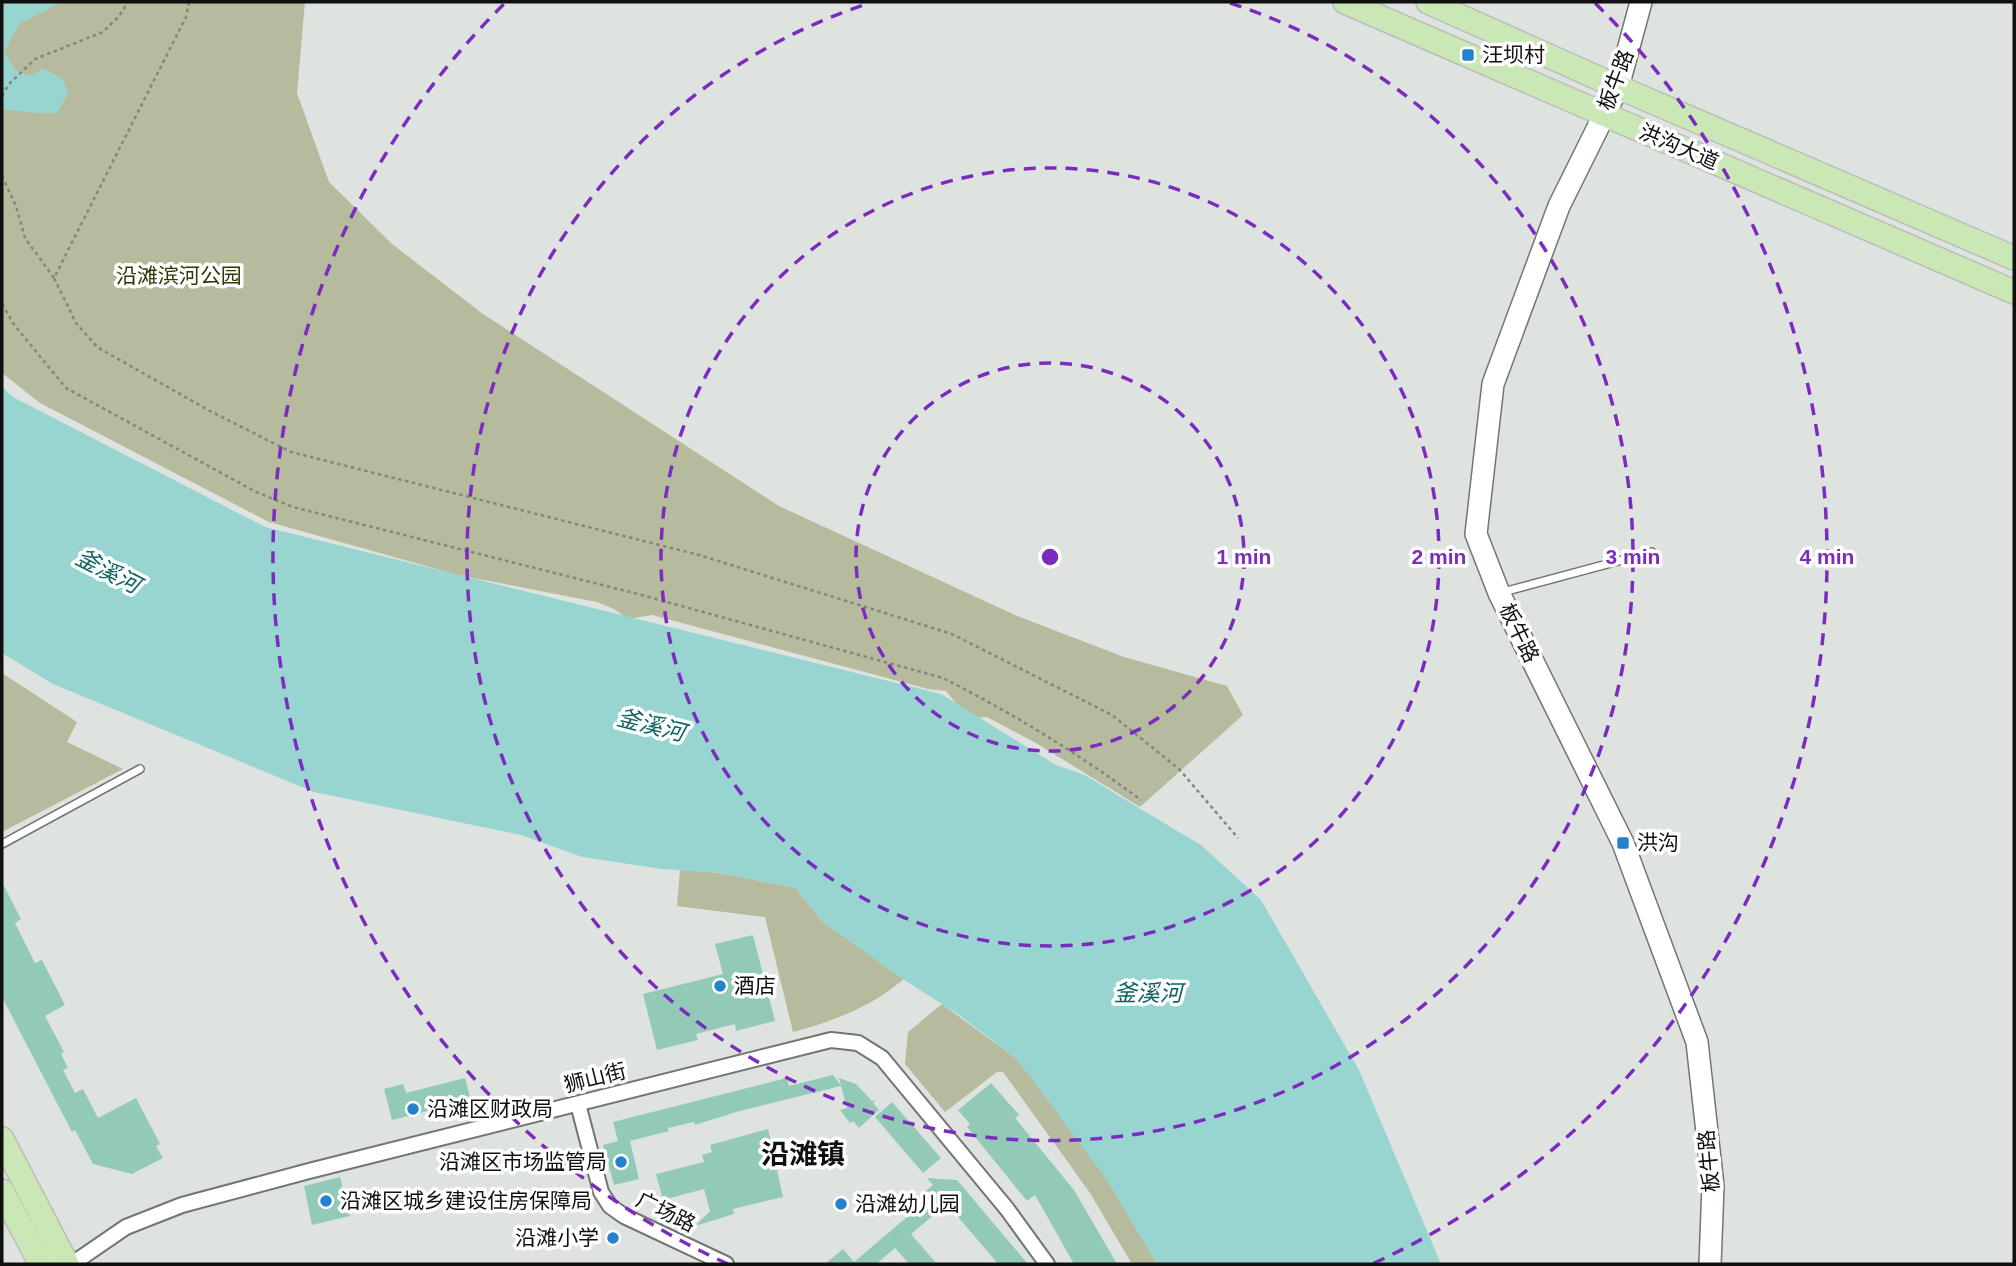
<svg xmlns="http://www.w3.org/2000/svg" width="2016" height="1266" font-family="Arial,'Noto Sans SC',sans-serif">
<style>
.green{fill:#b6bb9d}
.water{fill:#98d5d1}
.building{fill:#93cab7}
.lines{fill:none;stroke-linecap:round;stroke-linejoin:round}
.lane-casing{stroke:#727572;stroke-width:10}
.street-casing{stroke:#727572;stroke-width:18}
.secondary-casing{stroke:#727572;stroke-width:24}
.primary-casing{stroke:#bcbcbc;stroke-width:26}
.path{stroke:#838683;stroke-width:2.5;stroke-dasharray:3.5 3.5;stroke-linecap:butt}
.lane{stroke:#fff;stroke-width:7}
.street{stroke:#fff;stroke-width:14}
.secondary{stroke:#fff;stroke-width:21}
.primary{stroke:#cae8b6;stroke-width:23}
.ring{fill:none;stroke:#7b2cbf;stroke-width:3.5;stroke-dasharray:12 9}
.poi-dot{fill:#2582cf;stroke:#fff;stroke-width:2.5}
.labels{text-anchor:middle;stroke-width:7;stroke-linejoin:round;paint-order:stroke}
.poi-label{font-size:21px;fill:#0f100f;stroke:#fff;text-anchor:start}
.street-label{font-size:21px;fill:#0f100f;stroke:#fff}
.park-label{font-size:21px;fill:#333700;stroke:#fff}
.water-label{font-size:23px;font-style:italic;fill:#0d6360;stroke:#fff}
.district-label{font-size:28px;font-weight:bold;fill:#0f100f;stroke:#fff}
.centre{fill:#7b2cbf;stroke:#fff;stroke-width:3.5}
.ring-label{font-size:21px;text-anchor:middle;font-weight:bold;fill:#7b2cbf;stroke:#fff;stroke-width:7;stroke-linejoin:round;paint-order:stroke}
</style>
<rect width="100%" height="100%" fill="#dfe3e0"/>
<path class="green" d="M2,2H305L297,93L329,182L392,244L483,314L779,506L1015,615L1124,657L1227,686L1243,715L1140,807L1036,743L987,717L974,718L960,708L946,691L928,689L652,615L628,619L614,609L597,602L458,575L269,522L40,403L2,373Z
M2,673L77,722L67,742L123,769L2,832Z
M680,870L720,873L796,888L822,921L904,979C871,1007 834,1021 793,1032L765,917L677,906Z
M942,1004L1018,1060L1108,1180L1157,1264H1132L1090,1193L1003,1072H997L945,1112L905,1064L908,1032Z"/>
<path class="water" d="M2,2H62L19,24L4,52L15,70L30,76L43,68L63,79L68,94L57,113H35L2,109Z
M2,387L13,397L265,527L941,694L1056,765L1085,775L1139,808L1201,845L1261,900L1359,1070L1441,1264H1157L1107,1180L1018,1060L959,1015L895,974L822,921L796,888L720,873L662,869L582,857L521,835L314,792L53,684L2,653Z"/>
<path class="building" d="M2,882L21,919L15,923L35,963L42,960L65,1005L45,1016L64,1052L61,1054L68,1068L63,1070L75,1093L83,1089L98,1118L136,1098L160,1144L156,1146L163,1158L132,1174L93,1164L75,1130L72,1132L2,997Z
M753,935L775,1021L736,1031L735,1024L696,1034L698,1040L657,1050L643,994L723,974L715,944Z
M833,1075L841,1085L839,1078L856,1084L872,1101L876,1100L873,1103L879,1110L859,1128L853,1121L850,1123L840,1110L847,1108L841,1086L736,1112L695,1125L694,1122L668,1128L669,1131L630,1141L639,1179L614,1185L603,1145L618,1141L613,1122L787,1078L789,1086Z
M465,1078L471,1100L392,1120L384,1089L403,1084L406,1093Z
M991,1083L1019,1115L1015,1118L1074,1190L1117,1264H1074L1035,1195L1027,1201L967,1127L970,1124L958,1110Z
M892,1102L941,1158L923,1173L875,1117Z
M768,1129L783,1197L733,1209L734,1214L695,1226L710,1211L704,1189L663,1200L656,1174L704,1162L702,1155L712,1152L710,1145Z
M340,1177L350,1216L312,1225L304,1186Z
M927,1178L957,1180L1028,1264H998L947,1204L911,1234L937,1264H909L895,1248L876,1264H825L843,1249L854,1262L914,1211L909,1205L933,1185Z"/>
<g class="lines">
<defs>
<path id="lane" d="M1503,592L1652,552
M2,844L140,769"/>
<path id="street" d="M578,1104L601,1192L610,1206L624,1216L726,1264
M72,1264L126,1227L182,1205L309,1171L831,1040L858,1043L882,1058L1007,1209L1047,1264"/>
<path id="secondary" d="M1641,2L1618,87L1559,206L1493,384L1476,534L1499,593L1623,843L1697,1042L1713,1186L1710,1264"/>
<path id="primary" d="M1345,2L2014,292
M1428,2L1618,87L2014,258
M2,1139L67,1264
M2,1191L41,1264"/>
</defs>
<use href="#lane" class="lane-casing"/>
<use href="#street" class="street-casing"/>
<use href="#secondary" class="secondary-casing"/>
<use href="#primary" class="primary-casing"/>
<path class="path" d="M189,2L186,17L54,278L76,323L97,347L210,411L291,452L699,555L952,634L1112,715L1179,769L1238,838
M2,96L9,84L35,59L103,32L119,16L128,2
M2,176L16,206L25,238L54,278
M2,304L15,326L66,388L256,492L293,507L634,593L943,678C1012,713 1079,754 1141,800"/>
<use href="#lane" class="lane"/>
<use href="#street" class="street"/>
<use href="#secondary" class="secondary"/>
<use href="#primary" class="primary"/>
</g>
<g class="ring">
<circle cx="1050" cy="557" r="194"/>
<circle cx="1050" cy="557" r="389"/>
<path d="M1230 3A583 583 0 1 1 870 3"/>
<path d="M728 1264A777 777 0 0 1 505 3M1595 3A777 777 0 0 1 1372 1264"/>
</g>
<g class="poi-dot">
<rect x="1461" y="48" width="14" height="14" rx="3.5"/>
<rect x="1616" y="836" width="14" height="14" rx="3.5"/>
<circle cx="720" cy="986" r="7"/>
<circle cx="413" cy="1109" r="7"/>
<circle cx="621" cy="1162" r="7"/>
<circle cx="326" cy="1201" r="7"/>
<circle cx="841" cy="1204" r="7"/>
<circle cx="613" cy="1238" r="7"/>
</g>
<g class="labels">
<g class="poi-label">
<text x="1482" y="62">汪坝村</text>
<text x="1637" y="850">洪沟</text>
<text x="734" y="993">酒店</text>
<text x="427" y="1116">沿滩区财政局</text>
<text x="607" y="1169" text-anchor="end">沿滩区市场监管局</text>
<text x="340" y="1208">沿滩区城乡建设住房保障局</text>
<text x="855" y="1211">沿滩幼儿园</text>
<text x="599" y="1245" text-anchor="end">沿滩小学</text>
</g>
<g class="street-label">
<text transform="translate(1616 80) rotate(-69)" y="7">板牛路</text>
<text transform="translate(1679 147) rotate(23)" y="7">洪沟大道</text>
<text transform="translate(1519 633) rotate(64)" y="7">板牛路</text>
<text transform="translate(595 1078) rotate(-14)" y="7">狮山街</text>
<text transform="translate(1709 1161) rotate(-95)" y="7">板牛路</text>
<text transform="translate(666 1212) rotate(26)" y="7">广场路</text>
</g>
<g class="park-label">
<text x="179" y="283">沿滩滨河公园</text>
</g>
<g class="water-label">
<text transform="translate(108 571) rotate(27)" y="8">釜溪河</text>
<text transform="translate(651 725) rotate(14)" y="8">釜溪河</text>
<text x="1148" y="1001">釜溪河</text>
</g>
<g class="district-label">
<text x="803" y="1164">沿滩镇</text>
</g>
</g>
<circle cx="1050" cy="557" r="10" class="centre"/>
<g class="ring-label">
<text x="1244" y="564">1 min</text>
<text x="1439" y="564">2 min</text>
<text x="1633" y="564">3 min</text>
<text x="1827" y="564">4 min</text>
</g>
<rect width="2016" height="1266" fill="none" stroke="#0f100f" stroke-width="7"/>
</svg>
